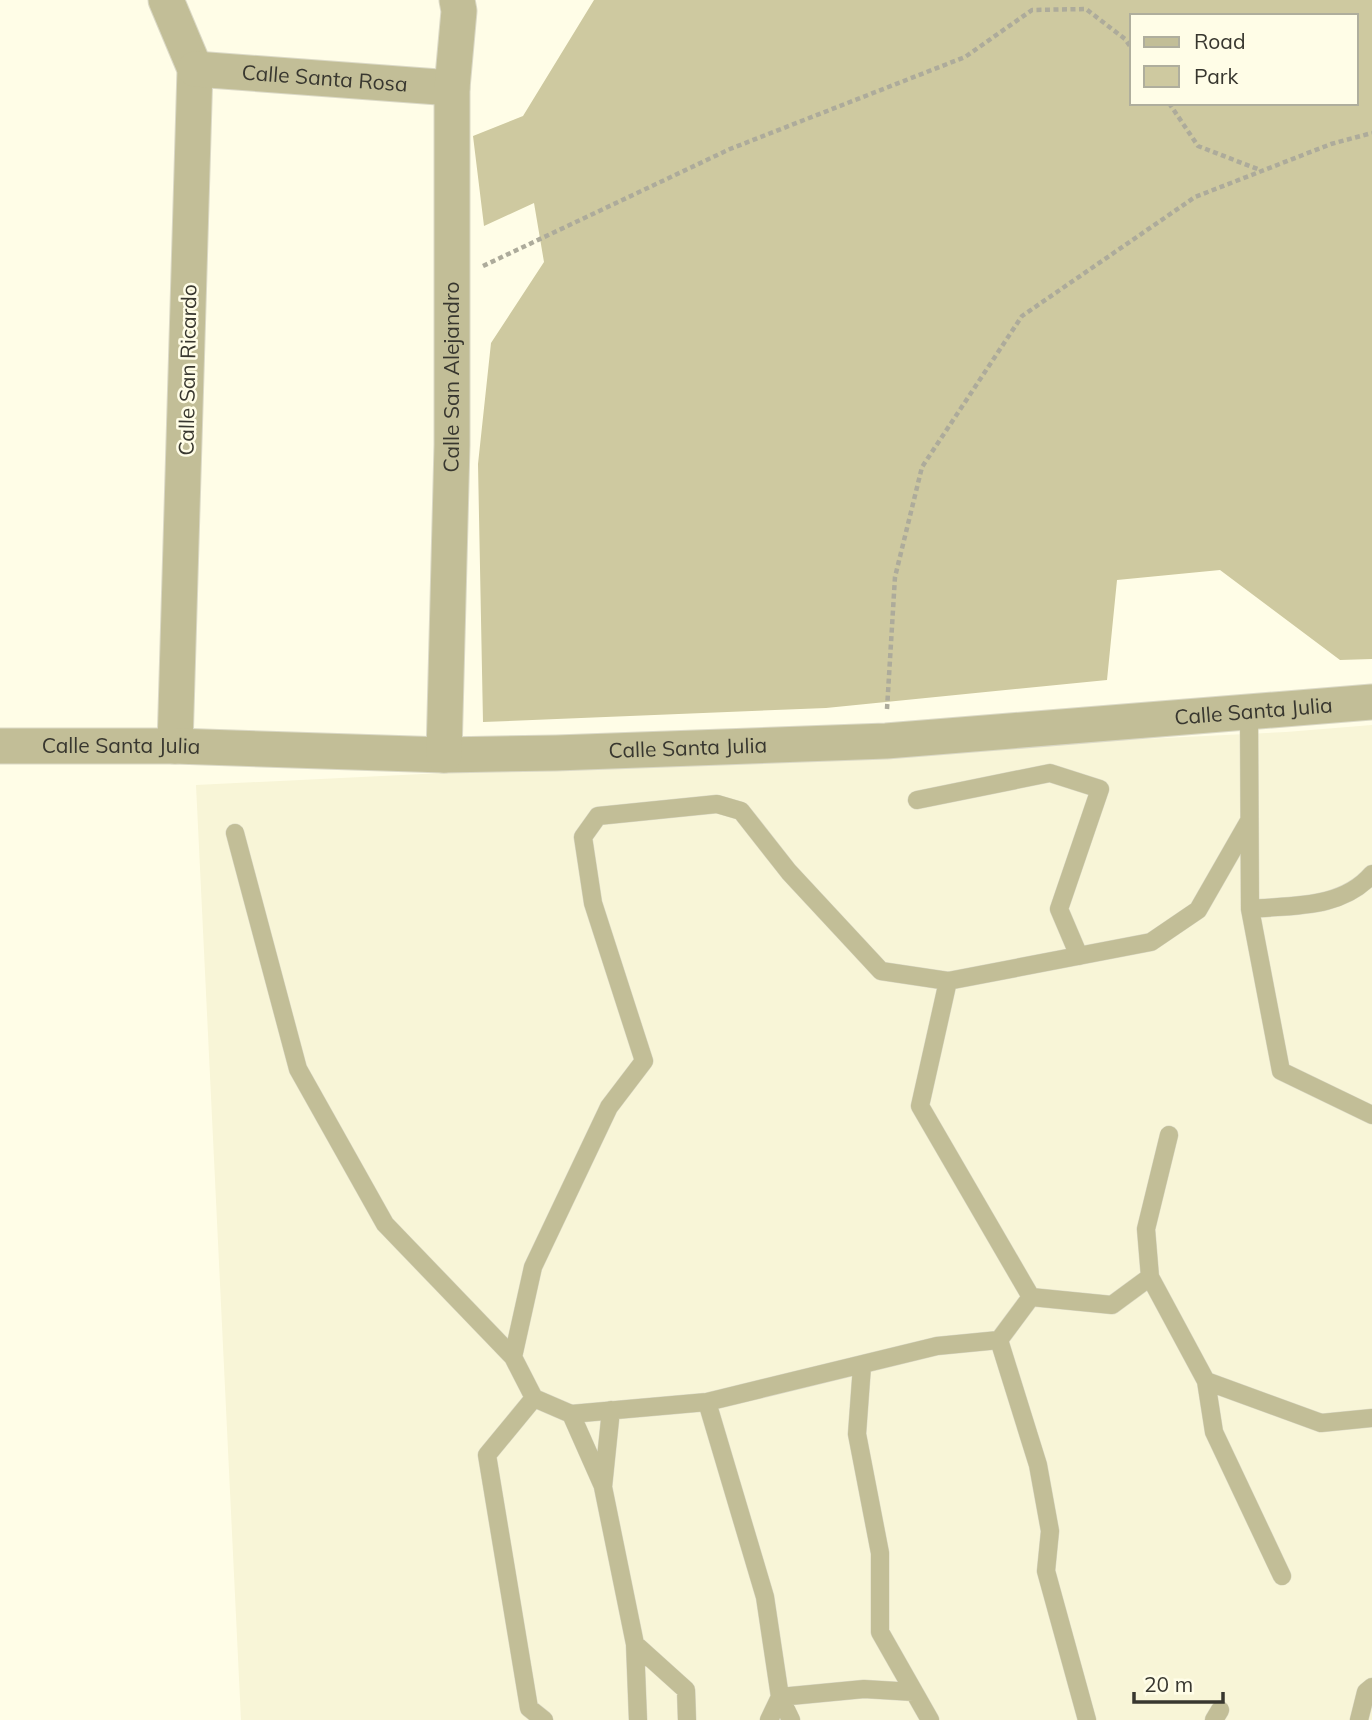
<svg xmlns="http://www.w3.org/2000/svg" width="1372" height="1720" font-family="Mulish,sans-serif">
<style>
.built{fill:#f8f5d7}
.green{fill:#cec9a0;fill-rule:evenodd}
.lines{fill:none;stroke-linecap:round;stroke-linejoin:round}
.lane-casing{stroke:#dbd9c6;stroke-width:19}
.street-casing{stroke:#dbd9c6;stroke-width:37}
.path{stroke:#adab9b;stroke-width:4.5;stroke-dasharray:5 3.5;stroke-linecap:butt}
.lane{stroke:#c2be97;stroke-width:18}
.street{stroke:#c2be97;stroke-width:35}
.labels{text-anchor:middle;stroke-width:5;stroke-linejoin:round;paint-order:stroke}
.street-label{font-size:21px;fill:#38372f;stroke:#fffde7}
</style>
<rect width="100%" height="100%" fill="#fffde7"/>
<path class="built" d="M1372,725V1720H241L196,785L1286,732Z"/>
<path class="green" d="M594,0H1372V659L1340,660L1220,570L1117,580L1107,680L826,708L483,722L478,464L491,343L544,262L534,203L484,226L473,136L523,116ZM1132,16H1356V103H1132Z"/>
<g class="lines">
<defs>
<path id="lane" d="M1249,714L1250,909L1281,1071L1372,1115
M917,800L1050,773L1100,789L1059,909L1079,956
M235,833L298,1069L385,1224L513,1357
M1250,909C1292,905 1342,909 1372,874
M948,981L881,971L789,872L741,811L717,804L598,816L583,837L593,903L644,1061L609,1107L533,1267L513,1357L534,1398L571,1414L707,1402L937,1346L999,1340L1031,1297L920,1106L948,981L1151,942L1198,910L1249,821
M1169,1135L1146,1229L1150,1277L1206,1381L1214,1432L1282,1576
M1031,1297L1112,1305L1150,1277
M999,1340L1038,1465L1050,1531L1046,1571L1087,1720
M862,1366L857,1434L880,1553V1632L930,1720
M1206,1381L1321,1423L1372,1418
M534,1398L487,1455L529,1708L544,1720
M707,1402L765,1597L780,1697L791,1720
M611,1410L603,1487L635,1644L686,1690L687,1720
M571,1414L602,1484
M635,1644L638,1720
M769,1720L780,1697L864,1689L914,1692
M1214,1720L1220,1710
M1359,1720L1366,1692L1372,1687"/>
<g id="street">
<path d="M166,0L195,69L175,746"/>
<path id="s1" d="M195,69L452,88"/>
<path id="s2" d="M0,746H175L444,755L556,753L886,741L1372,702"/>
<path id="s3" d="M444,755L452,445V88L459,11L457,0"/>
</g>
</defs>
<use href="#lane" class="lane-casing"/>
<use href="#street" class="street-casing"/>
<path class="path" d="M1169,103L1198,146L1260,170
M483,266L730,149L965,57L1032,10L1086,9L1125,39L1132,49
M887,709L895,577L922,467L1022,316L1195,197L1331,144L1372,133"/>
<use href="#lane" class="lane"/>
<use href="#street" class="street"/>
</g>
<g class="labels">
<g class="street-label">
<text dy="7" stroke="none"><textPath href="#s1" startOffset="130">Calle Santa Rosa</textPath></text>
<text transform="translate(188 370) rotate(-89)" y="7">Calle San Ricardo</text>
<text dy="7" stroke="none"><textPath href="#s3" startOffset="378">Calle San Alejandro</textPath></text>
<text dy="7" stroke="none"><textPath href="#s2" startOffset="1255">Calle Santa Julia</textPath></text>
<text dy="7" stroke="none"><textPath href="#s2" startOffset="121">Calle Santa Julia</textPath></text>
<text dy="7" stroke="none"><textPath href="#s2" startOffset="688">Calle Santa Julia</textPath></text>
</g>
</g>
<rect x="1130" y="14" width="228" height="91" fill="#fffde7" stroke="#afae9d" stroke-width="2"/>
<rect x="1144" y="37" width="35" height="10" fill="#c2be97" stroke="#afae9d" stroke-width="2"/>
<text x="1194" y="49" font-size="21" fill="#38372f">Road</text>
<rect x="1144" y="66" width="35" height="21" fill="#cec9a0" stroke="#afae9d" stroke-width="2"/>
<text x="1194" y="84" font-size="21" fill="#38372f">Park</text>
<path d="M1134 1692v10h89v-10" fill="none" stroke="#38372f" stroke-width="3.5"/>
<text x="1144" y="1692" font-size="21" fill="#38372f" stroke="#fffde7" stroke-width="5" paint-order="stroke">20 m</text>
</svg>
